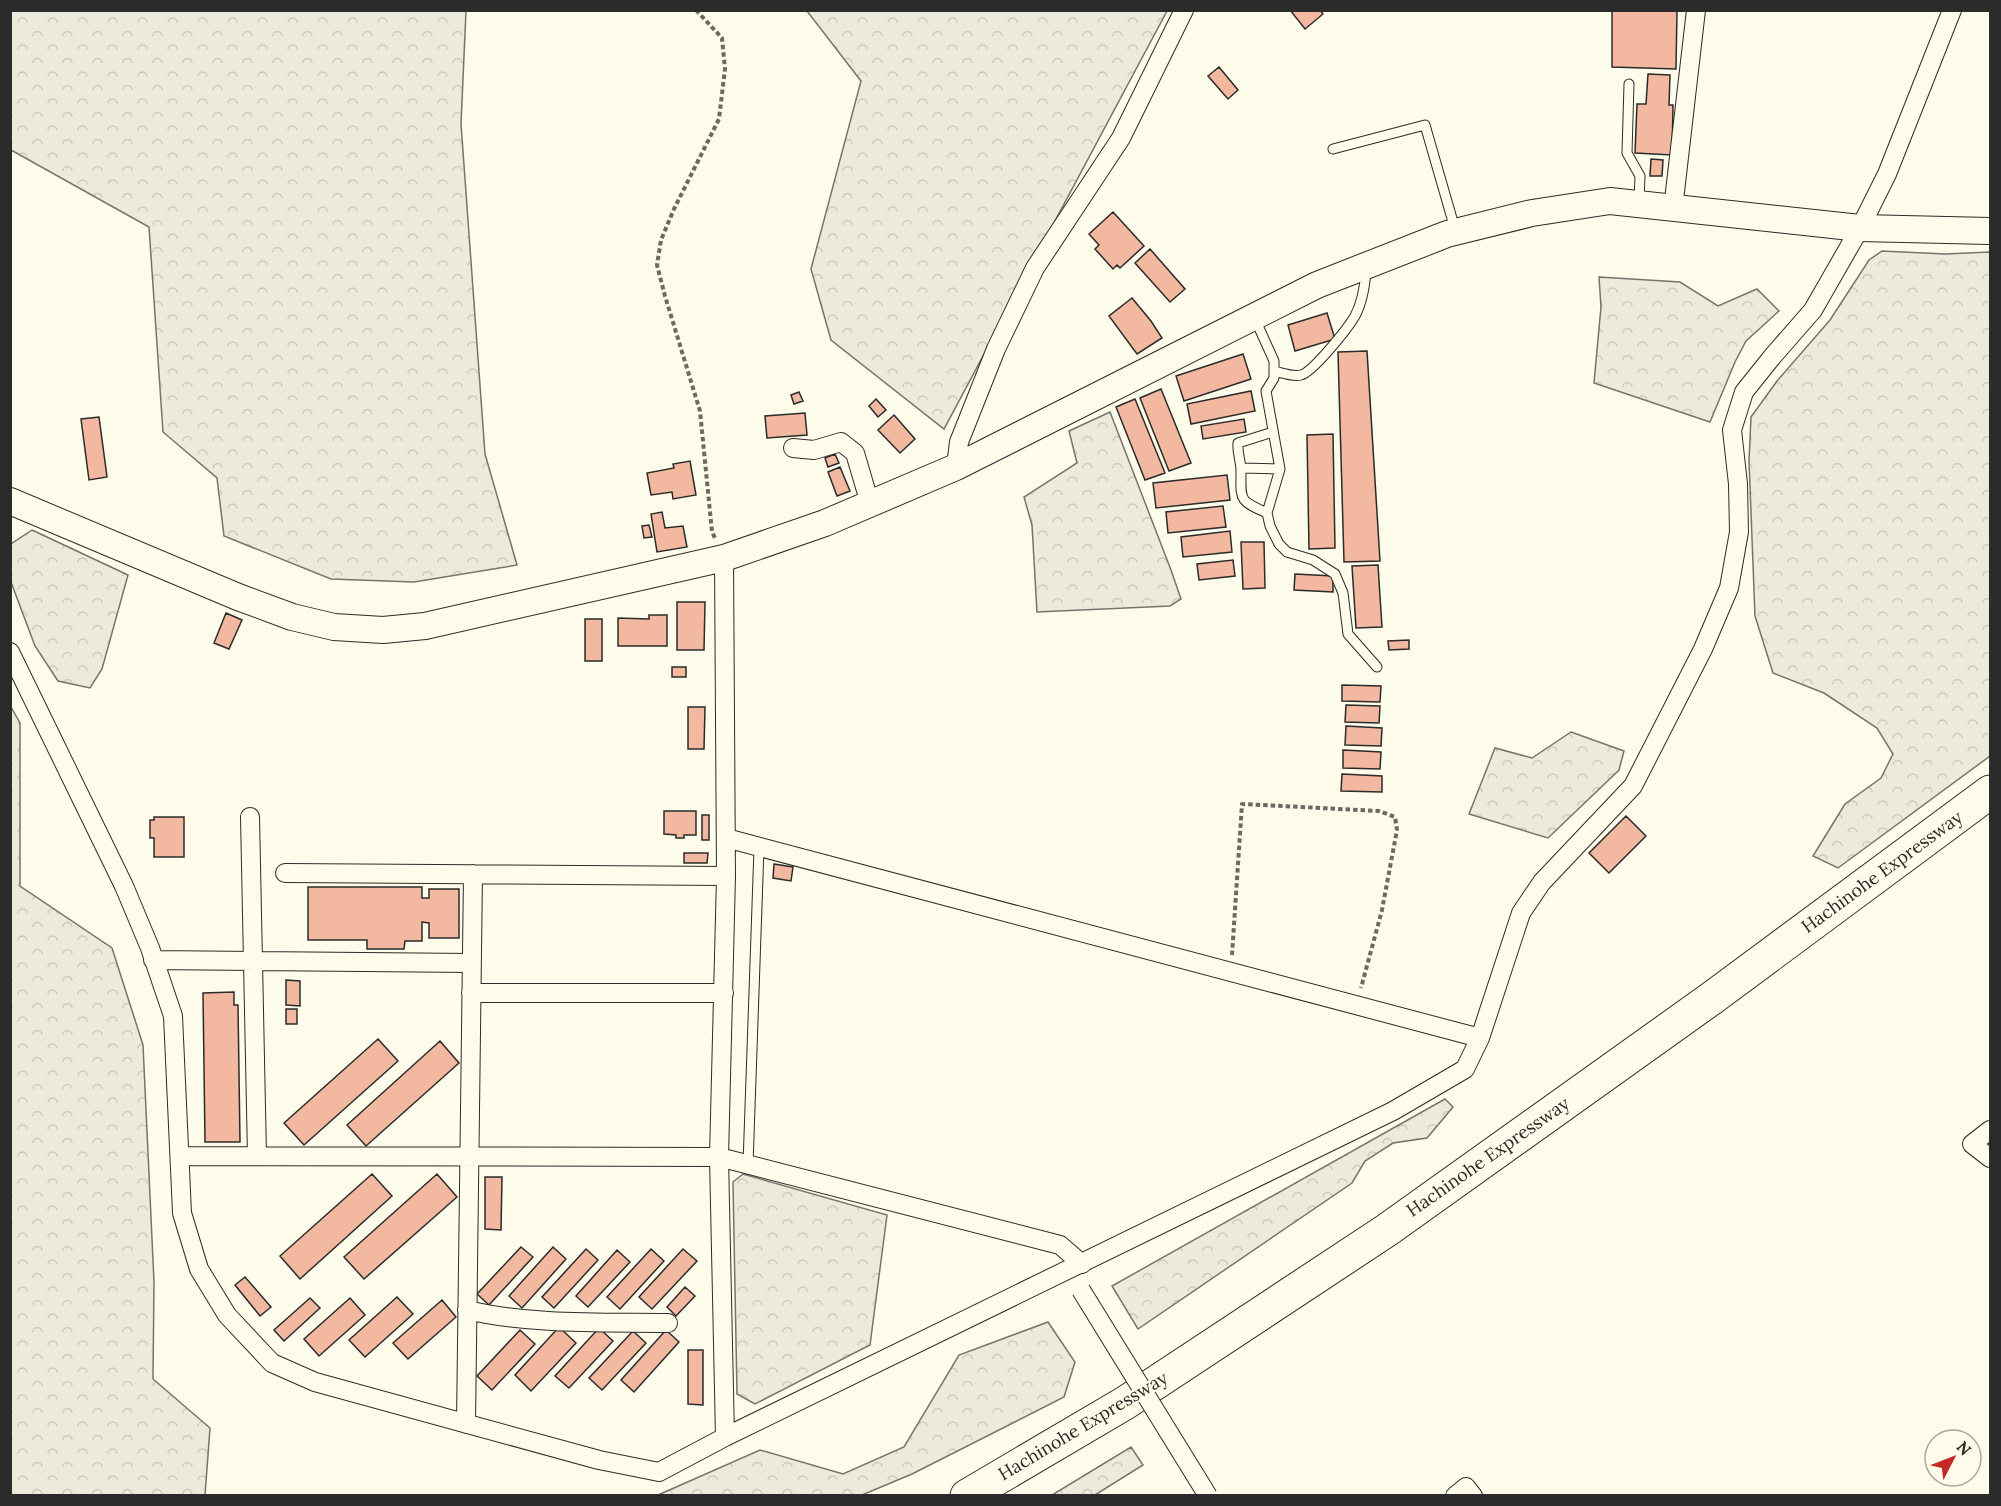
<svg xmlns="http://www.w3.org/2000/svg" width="2001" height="1506" font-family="Lora,serif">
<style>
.forest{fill:url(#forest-crowns);stroke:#74746e;stroke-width:1.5}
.building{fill:#f2b8a0;stroke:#2b2b2b;stroke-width:1.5}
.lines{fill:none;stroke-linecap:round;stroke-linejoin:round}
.lane-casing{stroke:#2b2b2b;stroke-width:11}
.street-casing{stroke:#2b2b2b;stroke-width:20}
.secondary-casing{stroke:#2b2b2b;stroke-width:28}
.highway-casing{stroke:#2b2b2b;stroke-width:35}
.path{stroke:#6a6964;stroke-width:4;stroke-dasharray:4.5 3;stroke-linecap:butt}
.lane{stroke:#fdfbea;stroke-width:9}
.street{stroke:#fdfbea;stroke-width:18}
.secondary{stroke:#fdfbea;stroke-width:26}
.highway{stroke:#fdfbea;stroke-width:33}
.street-bridge-casing{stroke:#2b2b2b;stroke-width:20;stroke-linecap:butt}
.street-bridge{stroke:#fdfbea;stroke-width:18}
.labels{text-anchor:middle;stroke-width:4.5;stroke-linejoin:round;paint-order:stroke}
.street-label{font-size:18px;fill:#2b2b2b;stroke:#fdfbea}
</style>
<defs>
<pattern id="forest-crowns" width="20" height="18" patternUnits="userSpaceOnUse" patternTransform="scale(1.5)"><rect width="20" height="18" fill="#ecebdb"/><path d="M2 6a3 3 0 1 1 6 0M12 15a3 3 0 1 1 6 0" fill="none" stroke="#cbcabc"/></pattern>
</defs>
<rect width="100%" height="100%" fill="#fdfbea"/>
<path class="forest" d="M11,10L466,11L461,124L485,454L517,565L414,582L331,579L224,536L217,478L163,432L149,227L11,150Z
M807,11H1167L944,429L831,340L811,269L861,81Z
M1882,251L1945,254L1990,252V756L1838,868L1813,856L1845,804L1881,778L1893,754L1877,728L1824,693L1773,673L1755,616L1749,461L1751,417L1777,381L1830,320L1869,260Z
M1599,277L1680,282L1718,306L1757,289L1779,311L1746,341L1735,362L1710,422L1594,383L1601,307Z
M1110,412L1171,570L1181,599L1170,606L1037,612L1032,525L1024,497L1077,463L1069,431Z
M32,530L128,575L102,669L90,688L58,681L35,646L11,582V544Z
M11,707L20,723V886L112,948L143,1045L154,1282L153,1379L210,1428L205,1495H11Z
M1571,732L1624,751L1619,770L1548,838L1469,814L1495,748L1532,758Z
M1445,1099L1453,1107L1427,1138L1393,1143L1365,1161L1352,1183L1138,1329L1112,1286Z
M743,1174L887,1215L870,1345L755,1404L737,1394L733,1182Z
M1048,1322L1075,1362L1064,1397L912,1474L862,1495H658L760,1450L843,1474L904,1447L959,1355Z
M1131,1447L1143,1465L1095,1495H1052Z"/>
<path class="building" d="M1290,10H1320L1323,14L1305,29Z
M1612,10H1677L1676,69L1612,67Z
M1219,67L1238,90L1228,99L1208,76Z
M1648,74L1670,75L1669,105H1673L1672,155L1635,153L1637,104H1646Z
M1651,159L1663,160L1662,176H1650Z
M1113,212L1144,246L1120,268L1117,265L1113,269L1095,249L1099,245L1089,234Z
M1150,249L1185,289L1170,302L1135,263Z
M1132,298L1151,321L1162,338L1137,354L1109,316Z
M1327,313L1335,339L1295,351L1288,325Z
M1367,351L1380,561L1344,562L1338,352Z
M1243,354L1251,379L1184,401L1176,376Z
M1161,389L1191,463L1169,471L1140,398Z
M1251,391L1255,411L1191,424L1187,404Z
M799,392L803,401L794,404L791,395Z
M876,399L886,410L878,417L869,406Z
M1135,399L1165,473L1145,480L1116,407Z
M805,413L807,435L767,438L765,416Z
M894,415L915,439L900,453L878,430Z
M99,417L107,477L89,480L81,419Z
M1244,419L1246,432L1203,439L1201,426Z
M1333,434L1335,548L1309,549L1307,435Z
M835,454L839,463L828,467L825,458Z
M690,461L696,495L673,499L672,492L651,495L647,473L674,468L673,464Z
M840,467L850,491L837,496L828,472Z
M1227,475L1230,500L1156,508L1153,483Z
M1223,506L1226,527L1168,533L1166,512Z
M662,512L665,528L683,526L687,547L657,552L651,514Z
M649,525L652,537L644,538L642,526Z
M1230,531L1232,552L1183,557L1181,537Z
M1241,542H1264L1265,588L1243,589Z
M1233,560L1235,576L1199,580L1197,564Z
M1378,565L1382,627L1356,628L1352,566Z
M1295,574L1333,576V592L1294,590Z
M677,602H705L704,650H677Z
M226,613L242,620L229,649L214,643Z
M649,615H667V646H618V618L649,619Z
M585,619H602V661H585Z
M1409,640V649L1389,650L1388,641Z
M672,667H686V677H672Z
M1342,685L1381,686L1380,702L1342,701Z
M1346,705L1380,706L1379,723L1345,722Z
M688,707H705L704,749H688Z
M1346,726L1382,728L1381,746L1345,745Z
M1343,750L1381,752L1380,769L1343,768Z
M1342,774L1382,776V792L1341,791Z
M664,811H696V835H684V838H676V835L664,834Z
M702,815H709V840H702Z
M1626,816L1646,836L1609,873L1589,853Z
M154,817H184V857H154V838H150V820H154Z
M684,853H708L707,863H684Z
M774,864L793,867L791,881L773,878Z
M308,887H422V898H429V889H459V938H429V923L422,922V941H405L404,949H367V940H308Z
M286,980L300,981V1006L286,1005Z
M234,992V1005H238L240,1142H205L203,993Z
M286,1009H297V1024H286Z
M378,1039L398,1061L304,1145L284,1123Z
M440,1041L459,1063L366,1146L347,1125Z
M372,1174L392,1196L300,1279L280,1256Z
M437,1174L457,1197L364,1279L344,1257Z
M485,1177H502L501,1230L485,1229Z
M521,1247L533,1257L489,1305L477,1294Z
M553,1247L566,1259L522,1308L509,1296Z
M586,1249L598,1260L554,1308L542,1297Z
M651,1249L664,1261L620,1309L607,1297Z
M683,1249L697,1261L652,1309L639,1297Z
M617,1250L630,1262L588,1307L576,1296Z
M245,1277L271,1307L260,1316L235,1285Z
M685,1287L695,1296L676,1316L667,1307Z
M397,1297L413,1314L365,1357L349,1340Z
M310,1298L320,1308L284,1341L274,1330Z
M350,1298L365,1315L319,1356L304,1339Z
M442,1300L456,1317L408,1359L393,1343Z
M559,1327L576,1343L531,1391L515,1375Z
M599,1328L613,1341L569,1388L555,1376Z
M520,1330L535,1344L492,1390L477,1376Z
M666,1330L679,1342L634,1392L621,1380Z
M633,1331L646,1343L602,1390L589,1378Z
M688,1350H703V1405L688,1404Z"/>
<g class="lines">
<defs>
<path id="lane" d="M1629,84L1627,153L1640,176L1639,202
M1333,149L1425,125L1455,229
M1255,319L1274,361V378L1266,391L1280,469L1267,513L1270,526L1279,544L1287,552L1313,560L1335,574L1343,593L1348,634L1377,667
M1274,371C1283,373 1292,377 1301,375C1313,372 1348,328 1355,316C1362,303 1365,285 1366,270
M1241,468L1280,469
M1267,513C1238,500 1241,500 1241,471C1241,461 1237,453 1238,443L1273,432
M748,1165L759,848"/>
<path id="street" d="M1673,209L1696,10
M793,448L814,450L841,442L855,453L870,504
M956,467L959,442L996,349L1035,268L1121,138L1184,10
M724,558L726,876L719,1157L725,1437
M10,652L124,886L150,948L173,1016L182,1213L199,1269L227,1315L272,1363L315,1382L599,1460L659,1472L725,1437L1393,1111L1465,1069L1480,1038L1521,913L1542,882L1633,786L1703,649L1729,588L1739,532L1738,484L1732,430L1744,392L1772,357L1813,310L1860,228L1887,174L1952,10
M250,817L257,1156
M726,838L1480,1038
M285,873L726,876
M153,960L471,963
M471,993H724
M1990,1130L1972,1144L1990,1158
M180,1156L719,1157L1060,1245L1082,1264
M467,1310C531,1325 603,1322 668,1323
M466,1424L473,874
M1455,1496L1466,1487L1473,1496"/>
<path id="secondary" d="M10,501L238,597L292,617L334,627L383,630L425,626L724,558L825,523L956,467L1317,285L1447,234L1532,213L1610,201L1860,228L1990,231"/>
<path id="highway" d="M967,1496L1125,1403L1387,1230L1712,998L1990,792"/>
</defs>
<use href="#lane" class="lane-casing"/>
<use href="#street" class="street-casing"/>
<use href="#secondary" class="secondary-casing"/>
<use href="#highway" class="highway-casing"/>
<path class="path" d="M696,10L722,38L725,69L719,119L674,209L661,240L657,265L665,296L700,411L712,532L715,538
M1232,955L1242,804L1379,811L1395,817L1397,830L1382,910L1361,988"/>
<use href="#lane" class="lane"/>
<use href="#street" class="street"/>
<use href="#secondary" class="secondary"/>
<use href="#highway" class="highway"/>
<defs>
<path id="street-bridge" d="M1081,1290L1208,1496"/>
</defs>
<use href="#street-bridge" class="street-bridge-casing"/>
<use href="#street-bridge" class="street-bridge"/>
</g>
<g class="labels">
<g class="street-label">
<text transform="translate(1882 872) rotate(-36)" y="6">Hachinohe Expressway</text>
<text transform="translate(1488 1157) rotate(-35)" y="6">Hachinohe Expressway</text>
<text transform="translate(1083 1426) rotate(-31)" y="6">Hachinohe Expressway</text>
</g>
</g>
<rect width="2001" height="1506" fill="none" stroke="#2b2b2b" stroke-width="24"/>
<g transform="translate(1953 1458) rotate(48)"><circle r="28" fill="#fdfbea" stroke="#a9a89e" stroke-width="1.5"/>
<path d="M0-4.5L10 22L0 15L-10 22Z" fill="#c62828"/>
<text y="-9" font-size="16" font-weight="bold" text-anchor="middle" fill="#2b2b2b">N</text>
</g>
</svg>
